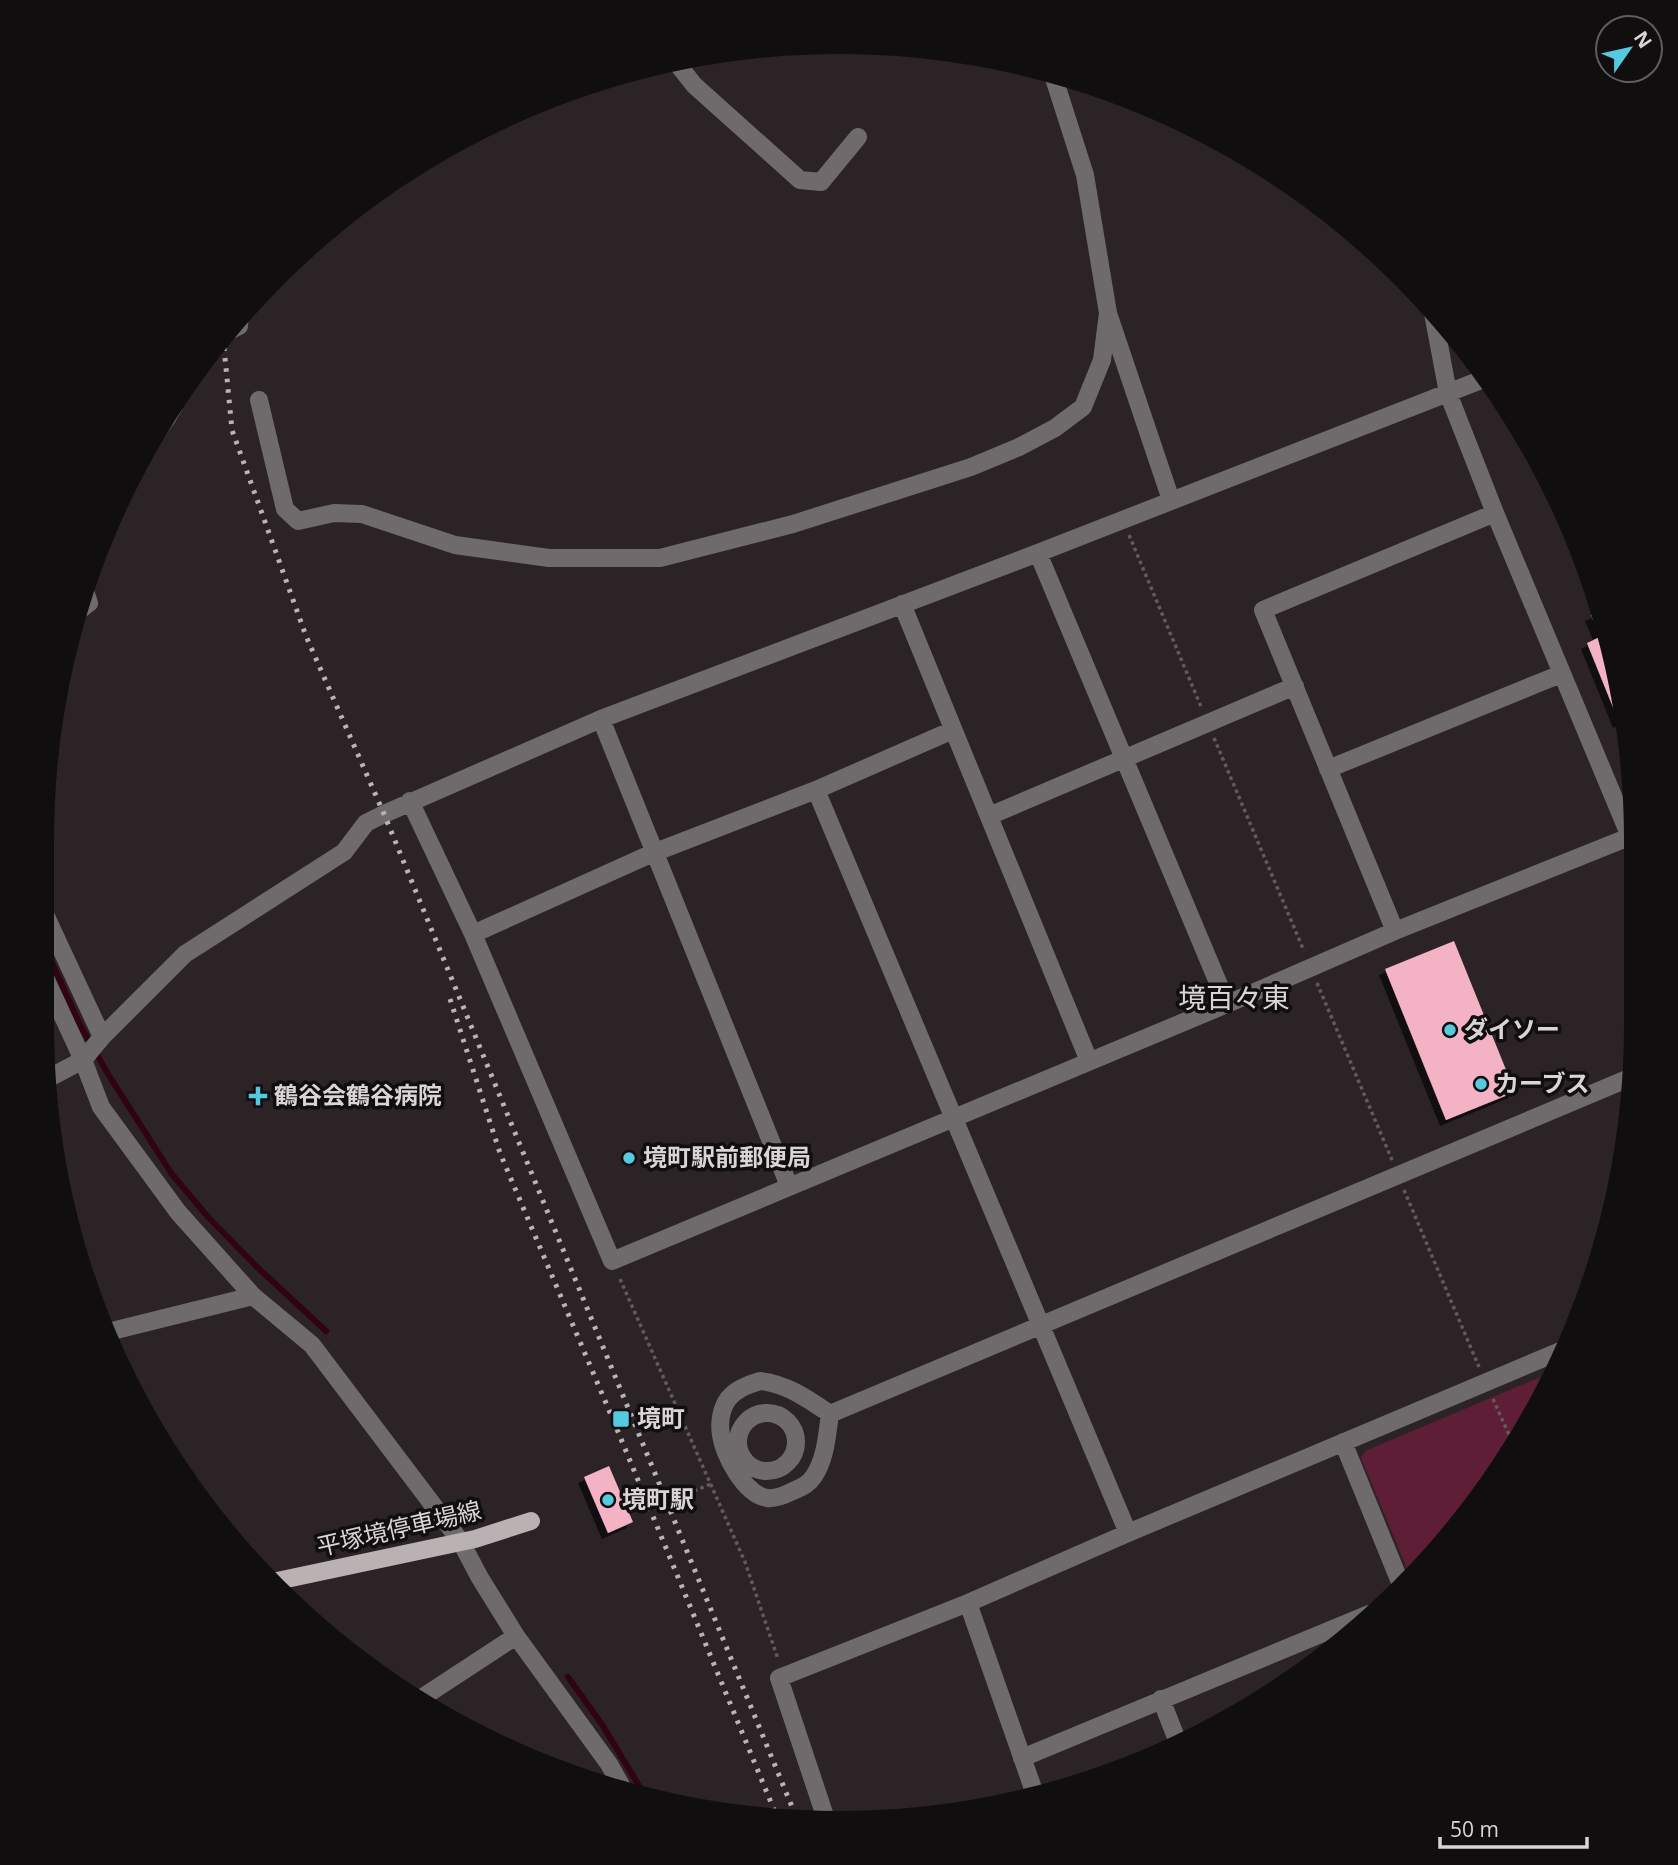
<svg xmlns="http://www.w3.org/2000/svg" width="1678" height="1865" font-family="'Open Sans','Noto Sans JP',sans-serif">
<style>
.green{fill:#5e1e35}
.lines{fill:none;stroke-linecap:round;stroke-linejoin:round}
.stream{stroke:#310214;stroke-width:6}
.building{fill:#f4b3c4;filter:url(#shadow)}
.path{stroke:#625a5c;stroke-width:3.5;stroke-dasharray:3.5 3.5;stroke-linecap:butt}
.minor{stroke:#6f6b6c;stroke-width:18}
.major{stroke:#bab1b3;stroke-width:18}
.rail{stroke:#bab4b6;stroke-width:5;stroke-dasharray:3.5 7;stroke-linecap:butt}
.poi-dot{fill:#55cadf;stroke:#110e0f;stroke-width:2.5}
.labels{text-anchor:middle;stroke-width:7;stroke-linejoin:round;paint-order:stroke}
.poi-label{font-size:24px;font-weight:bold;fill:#dad4d6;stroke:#110e0f;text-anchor:start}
.street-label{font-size:24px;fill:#dad4d6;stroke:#110e0f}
.quarter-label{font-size:28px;fill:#dad4d6;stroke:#110e0f}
</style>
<defs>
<filter id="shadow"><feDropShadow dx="-6" dy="6" stdDeviation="0" flood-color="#0009"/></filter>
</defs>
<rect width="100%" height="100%" fill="#2b2325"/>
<path class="green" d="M1557,1370L1554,1378L1471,1511L1409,1573L1361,1458L1365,1451Z"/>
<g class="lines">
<path class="stream" d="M43,943L80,1025L108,1074L171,1173L208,1217L256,1266L326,1331
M568,1677L603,1726L644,1794"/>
</g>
<path class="building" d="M1601,611L1609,633L1623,720L1619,722L1587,643L1600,637L1591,615Z
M1454,941L1515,1092L1446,1120L1385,969Z
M609,1466L633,1522L608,1533L584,1477Z"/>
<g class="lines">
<path class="path" d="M1129,535L1202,709
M1214,738L1304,951
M1317,983L1392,1160
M1404,1190L1479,1367
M620,1279L745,1562L778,1659
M1493,1399L1511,1439L1512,1446
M694,1491L711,1484"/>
<path class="minor" d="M676,62L694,85L800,180L821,182L858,137
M1053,75L1085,175L1108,313L1171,500
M1433,313L1448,393L1495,513L1634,846
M227,332L239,326L240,313
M259,400L285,509L298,521L334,513L362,514L455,545L549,558H660L793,524L971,467L1019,447L1055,428L1083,407L1102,360L1108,313
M146,447L167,418L174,406
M1038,553L1227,1004
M902,604L1089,1061
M80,610L89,603L85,591
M601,719L789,1186
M1328,769L1561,674
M816,790L1128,1533
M410,801L473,934L612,1261L1227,1004L1395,931L1634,835
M989,816L1295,686
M43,910L102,1037
M1395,931L1263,610L1495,513
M473,934L653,853L816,790L953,730
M42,971L83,1060L101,1107L178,1212L253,1296L312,1345L461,1542L480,1578L516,1636L609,1764L622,1787
M47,1079L83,1060L102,1037L185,954L344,852L366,823L384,814L601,719L1038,553L1486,378
M108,1332L253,1296
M760,1381C787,1384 808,1399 830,1414C827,1434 826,1458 814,1476C808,1485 802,1487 793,1491C785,1495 775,1499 767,1498C744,1494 724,1455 721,1435C719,1423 721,1409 728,1399C737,1388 748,1385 760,1381Z
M738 1442a29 29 0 1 1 58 0a29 29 0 1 1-58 0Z
M830,1414L1634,1076
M1343,1442L1400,1582
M968,1603L1036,1797
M420,1699L516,1636
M1161,1699L1179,1745
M1022,1758L1369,1614
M827,1822L779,1678L968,1603L1128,1533L1565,1349"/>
<path class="major" d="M277,1581L475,1539L531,1521"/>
<path class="rail" d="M223,337L232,430L306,636L384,814L797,1819
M450,999L500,1153L614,1422L777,1817"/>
</g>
<g class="poi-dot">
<circle cx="1450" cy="1030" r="7"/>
<circle cx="1481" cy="1084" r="7"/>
<path d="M254.5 1085.5h7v7h7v7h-7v7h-7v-7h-7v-7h7z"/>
<circle cx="629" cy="1158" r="7"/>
<rect x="612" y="1410" width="18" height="18" rx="3.5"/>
<circle cx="608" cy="1500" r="7"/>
</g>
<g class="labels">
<g class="poi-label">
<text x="1464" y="1038">ダイソー</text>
<text x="1495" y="1092">カーブス</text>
<text x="274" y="1104">鶴谷会鶴谷病院</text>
<text x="643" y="1166">境町駅前郵便局</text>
<text x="637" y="1427">境町</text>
<text x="622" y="1508">境町駅</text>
</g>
<g class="street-label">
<text transform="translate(399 1529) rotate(-13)" y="8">平塚境停車場線</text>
</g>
<g class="quarter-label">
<text x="1234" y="1008">境百々東</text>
</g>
</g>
<path d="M0 0H1678V1865H0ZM839 54H839A785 785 0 0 1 1624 839V1026A785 785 0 0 1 839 1811H839A785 785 0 0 1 54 1026V839A785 785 0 0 1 839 54Z" fill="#110e0f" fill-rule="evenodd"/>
<g transform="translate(1629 49) rotate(56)"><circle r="33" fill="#110e0f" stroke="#615d5f" stroke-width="2"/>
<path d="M0-5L12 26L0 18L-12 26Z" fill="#55cadf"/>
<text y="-10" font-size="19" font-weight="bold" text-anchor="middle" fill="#dad4d6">N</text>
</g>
<path d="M1440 1837v10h147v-10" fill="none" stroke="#dad4d6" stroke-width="3.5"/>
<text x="1450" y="1837" font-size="21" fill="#dad4d6" stroke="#110e0f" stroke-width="5" paint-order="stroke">50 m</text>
</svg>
